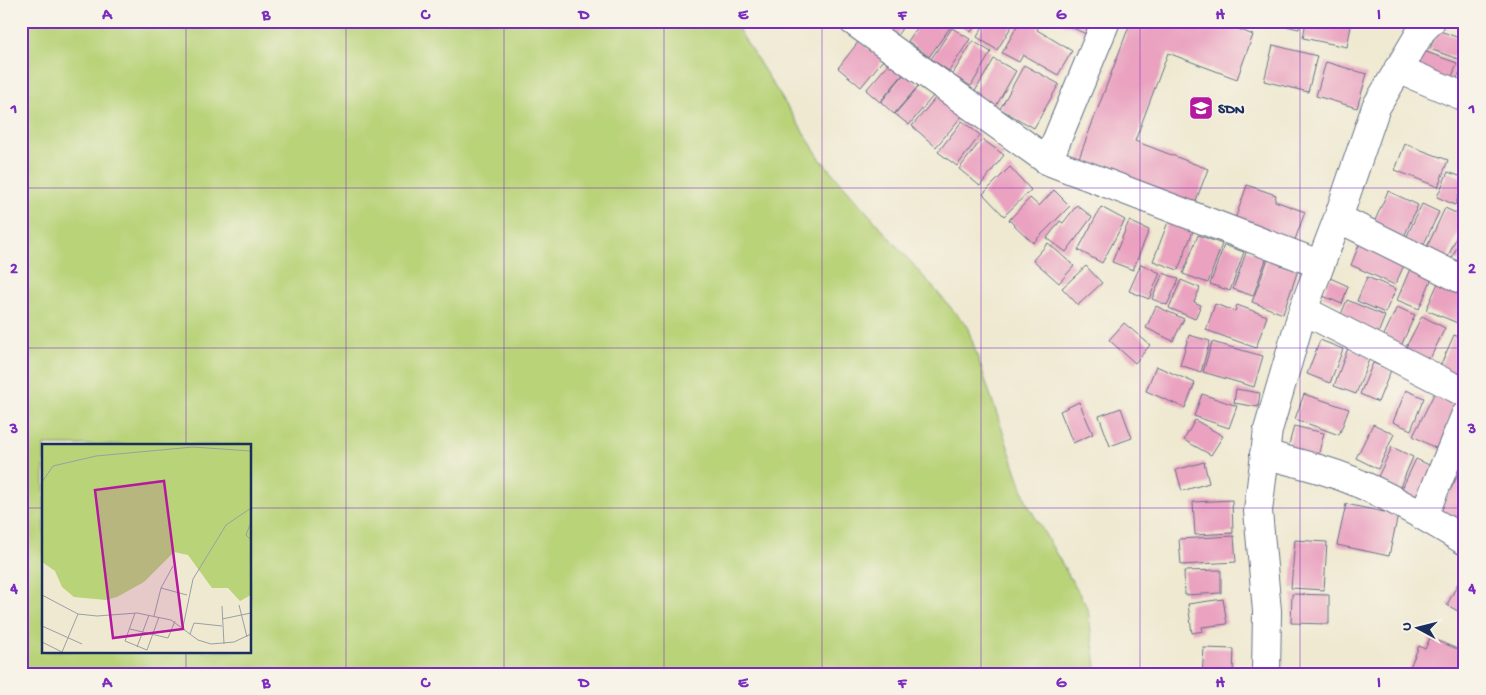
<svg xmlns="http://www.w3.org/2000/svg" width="1486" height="695" font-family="'Gochi Hand',sans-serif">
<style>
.green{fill:#b9d379;stroke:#6a816c;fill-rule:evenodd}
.building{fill:#eaa2c0}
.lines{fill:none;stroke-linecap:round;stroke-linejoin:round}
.minor-casing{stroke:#657086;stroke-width:30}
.minor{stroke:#fff;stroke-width:28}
.grid{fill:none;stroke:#7b2cbf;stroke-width:1;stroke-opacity:0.55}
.labels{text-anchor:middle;stroke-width:4;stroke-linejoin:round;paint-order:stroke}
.poi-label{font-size:15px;font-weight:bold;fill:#1b2f5e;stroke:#f7f3e8;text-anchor:start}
.inset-road{fill:none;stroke:#9a9fa3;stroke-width:1}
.view{fill:#b5179e;fill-opacity:0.15;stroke:#b5179e;stroke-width:2.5}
.inset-edge{fill:none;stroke:#1b2f5e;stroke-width:2.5}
.neatline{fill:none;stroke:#7b2cbf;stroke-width:2}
.grid-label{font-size:16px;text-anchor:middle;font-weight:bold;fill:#7b2cbf}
</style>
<rect width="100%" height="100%" fill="#f7f3e8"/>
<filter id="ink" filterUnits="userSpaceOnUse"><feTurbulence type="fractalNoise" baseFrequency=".02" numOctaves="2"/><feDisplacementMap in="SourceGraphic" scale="10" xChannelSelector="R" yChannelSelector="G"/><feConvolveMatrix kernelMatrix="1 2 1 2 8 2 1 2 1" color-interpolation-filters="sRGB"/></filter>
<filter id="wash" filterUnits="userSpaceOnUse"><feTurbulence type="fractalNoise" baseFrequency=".0096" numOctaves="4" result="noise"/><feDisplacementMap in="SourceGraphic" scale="20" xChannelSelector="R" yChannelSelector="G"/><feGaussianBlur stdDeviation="1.12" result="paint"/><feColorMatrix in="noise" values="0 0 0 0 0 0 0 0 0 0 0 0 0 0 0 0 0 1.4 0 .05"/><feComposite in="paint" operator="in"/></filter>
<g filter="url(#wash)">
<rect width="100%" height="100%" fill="#efe9d1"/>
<path class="green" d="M21,21H733L821,160L967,326L1027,503L1088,609L1097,674H21ZM44,445H250V651H44Z"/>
<g id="blocks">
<path class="building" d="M873,21H907L896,37Z
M922,21H944L951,26L929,57L908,41Z
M955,21H978L971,32Z
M986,21H1015L997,50L977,37Z
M1020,21H1042L1037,30L1072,51L1058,75L1023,55L1019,62L1002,53Z
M1057,21H1099L1093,37Z
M1131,21H1219L1253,35L1237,79L1168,53L1135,141L1208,169L1192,211L1076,166Z
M1278,21H1301L1299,29L1277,24Z
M1306,21H1352L1347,47L1303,38Z
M952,28L970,39L949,71L931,59Z
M1437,30L1465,40L1458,59L1430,49Z
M859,41L883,60L861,87L838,68Z
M973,41L991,52L971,86L952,75Z
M1273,45L1317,56L1308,92L1264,81Z
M1418,49L1457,63L1450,82L1411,67Z
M1465,58V85L1456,81Z
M994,59L1016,71L996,106L974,93Z
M891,61L904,73L880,102L866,90Z
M1326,62L1367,74L1357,108L1316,96Z
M1024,65L1059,84L1034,128L1000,109Z
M905,73L919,85L894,114L881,102Z
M920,85L933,96L909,125L895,114Z
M938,95L962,116L936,147L912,126Z
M962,121L980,135L957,166L938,152Z
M982,139L1004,155L980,186L959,169Z
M1405,144L1448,160L1438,187L1395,170Z
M1010,167L1031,190L1004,216L983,194Z
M1448,172L1465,178L1455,205L1437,197Z
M1247,185L1276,195L1275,201L1305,212L1292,248L1232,228Z
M1465,188V211L1457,208Z
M1054,190L1070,206L1033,243L1009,220L1030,198L1039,206Z
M1388,191L1418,205L1403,239L1373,225Z
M1422,204L1439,212L1422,248L1405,240Z
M1077,205L1092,217L1066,252L1047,238L1060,221L1063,223Z
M1101,207L1125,220L1102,263L1078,250Z
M1445,208L1465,217L1447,259L1426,249Z
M1129,221L1149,230L1133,270L1112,262Z
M1168,222L1193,231L1178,270L1153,261Z
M1465,229V264L1452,258Z
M1198,235L1222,244L1208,283L1183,274Z
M1361,240L1406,261L1395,285L1351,265Z
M1048,243L1074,266L1059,283L1033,260Z
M1224,245L1244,252L1230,291L1210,284Z
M1247,250L1267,257L1253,296L1233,289Z
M1268,259L1298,270L1283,314L1252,302Z
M1141,264L1160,273L1149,299L1129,291Z
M1412,264L1434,273L1419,309L1397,300Z
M1086,266L1102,283L1078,305L1062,288Z
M1163,273L1179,279L1167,305L1152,299Z
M1367,277L1396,289L1385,313L1357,301Z
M1330,278L1348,286L1342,304L1323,296Z
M1181,280L1200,288L1194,302L1201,305L1195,319L1169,308Z
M1438,283L1465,295V326L1426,310Z
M1347,300L1385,316L1376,339L1337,324Z
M1215,304L1235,311L1237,305L1267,316L1256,348L1206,330Z
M1156,306L1184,319L1173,341L1146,328Z
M1397,307L1415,315L1401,346L1383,337Z
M1422,316L1445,328L1428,363L1404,351Z
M1124,323L1150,345L1135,363L1109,340Z
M1189,335L1210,341L1201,372L1180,365Z
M1454,335L1465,339V383L1438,371Z
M1320,340L1343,349L1330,383L1307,374Z
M1212,342L1263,356L1254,387L1203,372Z
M1348,348L1370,357L1356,394L1334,386Z
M1373,363L1391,370L1378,402L1360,394Z
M1156,366L1195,383L1185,408L1146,391Z
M1236,389L1260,393L1258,407L1234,403Z
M1406,390L1424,398L1411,430L1393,422Z
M1435,392L1457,403L1446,425L1452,429L1441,451L1413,436Z
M1202,394L1237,406L1229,428L1194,416Z
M1304,394L1349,409L1339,435L1295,419Z
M1079,402L1093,434L1073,443L1060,411Z
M1121,408L1132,438L1110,446L1099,416Z
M1195,420L1223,436L1211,455L1184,440Z
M1373,424L1394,434L1378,469L1356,458Z
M1294,426L1324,433L1317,460L1287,452Z
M1392,447L1413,457L1398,492L1376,481Z
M1416,459L1438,469L1422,504L1400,493Z
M1454,459L1465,464V508L1457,522L1439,511L1457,477L1447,472Z
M1204,462L1209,483L1182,491L1176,470Z
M1232,500L1233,533L1195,535L1193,502Z
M1346,504L1398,515L1389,556L1337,545Z
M1234,536L1236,562L1181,565L1179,539Z
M1295,540L1327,542L1324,590L1291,588Z
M1465,569V615L1447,605Z
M1221,570V593L1185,595L1184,571Z
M1292,594L1329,595V624L1291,623Z
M1223,599L1227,624L1202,627L1203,631L1192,633L1188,604Z
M1430,638L1465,652V674H1407L1419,646L1425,649Z
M1204,648L1234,649L1233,674H1202Z"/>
</g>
</g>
<g filter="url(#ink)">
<use href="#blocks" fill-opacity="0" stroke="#657086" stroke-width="1"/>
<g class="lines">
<defs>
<path id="minor" d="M853,21L1048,161L1319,264
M1398,69L1465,97
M1048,161L1106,21
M1338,218L1465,281
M1303,310L1465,393
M1264,454C1296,463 1330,470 1360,484C1397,500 1431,520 1465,541
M1424,515L1465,416
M1266,674L1267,611L1258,511L1268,430L1303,310L1338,218L1376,107L1422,30L1431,21"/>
</defs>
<use href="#minor" class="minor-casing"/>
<use href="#minor" class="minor"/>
</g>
</g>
<path class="grid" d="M186,21V445M346,21V674M504,21V674M664,21V674M822,21V674M981,21V674M1140,21V674M1300,21V674M21,188H1465M21,348H1465M21,508H44M250,508H1465M186,651V674"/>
<defs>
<symbol id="school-square" viewBox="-11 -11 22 22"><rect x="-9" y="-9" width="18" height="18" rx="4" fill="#b5179e" stroke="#f7f3e8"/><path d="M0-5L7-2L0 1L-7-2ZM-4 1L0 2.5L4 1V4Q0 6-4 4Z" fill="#fff"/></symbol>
</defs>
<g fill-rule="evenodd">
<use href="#school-square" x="1187" y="94" width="28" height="28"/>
</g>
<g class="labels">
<g class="poi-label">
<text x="1218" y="113">SDN</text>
</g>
</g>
<g transform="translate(42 444)">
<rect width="209" height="209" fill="#efe9d1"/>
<path d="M0,1H209V151L198,157L186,144H170L146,111L132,108L102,138L75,153L64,156L32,153L20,143L13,127L0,118Z" fill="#b9d379"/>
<path class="inset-road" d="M0,38L11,22L54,12L151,3L209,7M209,78L204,91L209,96M119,144L145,151M0,151L36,170L55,172L95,169L129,176L156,196L169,200L192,198L209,190M197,161L205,193M180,162L182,200M93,169L83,197L105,206L117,173M112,172L119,144L131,122M180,175L209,169M0,182L40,200M141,183L151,135L184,81L209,64M88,185L126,194L133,177M148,190L152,179L180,182M0,198L20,208M95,203L107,171M20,208L36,170"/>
<path class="view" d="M122,37L141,185L71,194L53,46Z"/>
<rect width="209" height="209" class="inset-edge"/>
</g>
<rect width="1486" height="695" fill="none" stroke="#f7f3e8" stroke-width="55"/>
<g transform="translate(1418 628) rotate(277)" stroke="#f7f3e8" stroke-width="4" paint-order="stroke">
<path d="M0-4L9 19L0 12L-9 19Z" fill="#1b2f5e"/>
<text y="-8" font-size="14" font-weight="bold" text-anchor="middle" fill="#1b2f5e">U</text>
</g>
<rect x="28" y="28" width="1430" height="640" class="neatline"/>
<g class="grid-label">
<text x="107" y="19">A</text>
<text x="266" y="19">B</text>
<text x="425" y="19">C</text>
<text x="584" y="19">D</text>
<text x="743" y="19">E</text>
<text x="902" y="19">F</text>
<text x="1061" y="19">G</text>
<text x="1220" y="19">H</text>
<text x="1379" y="19">I</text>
<text x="14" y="113">1</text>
<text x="1472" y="113">1</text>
<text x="14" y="273">2</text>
<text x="1472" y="273">2</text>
<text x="14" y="433">3</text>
<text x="1472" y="433">3</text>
<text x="14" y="593">4</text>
<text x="1472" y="593">4</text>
<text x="107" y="687">A</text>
<text x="266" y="687">B</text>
<text x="425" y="687">C</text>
<text x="584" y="687">D</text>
<text x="743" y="687">E</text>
<text x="902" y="687">F</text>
<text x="1061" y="687">G</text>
<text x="1220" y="687">H</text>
<text x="1379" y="687">I</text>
</g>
</svg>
